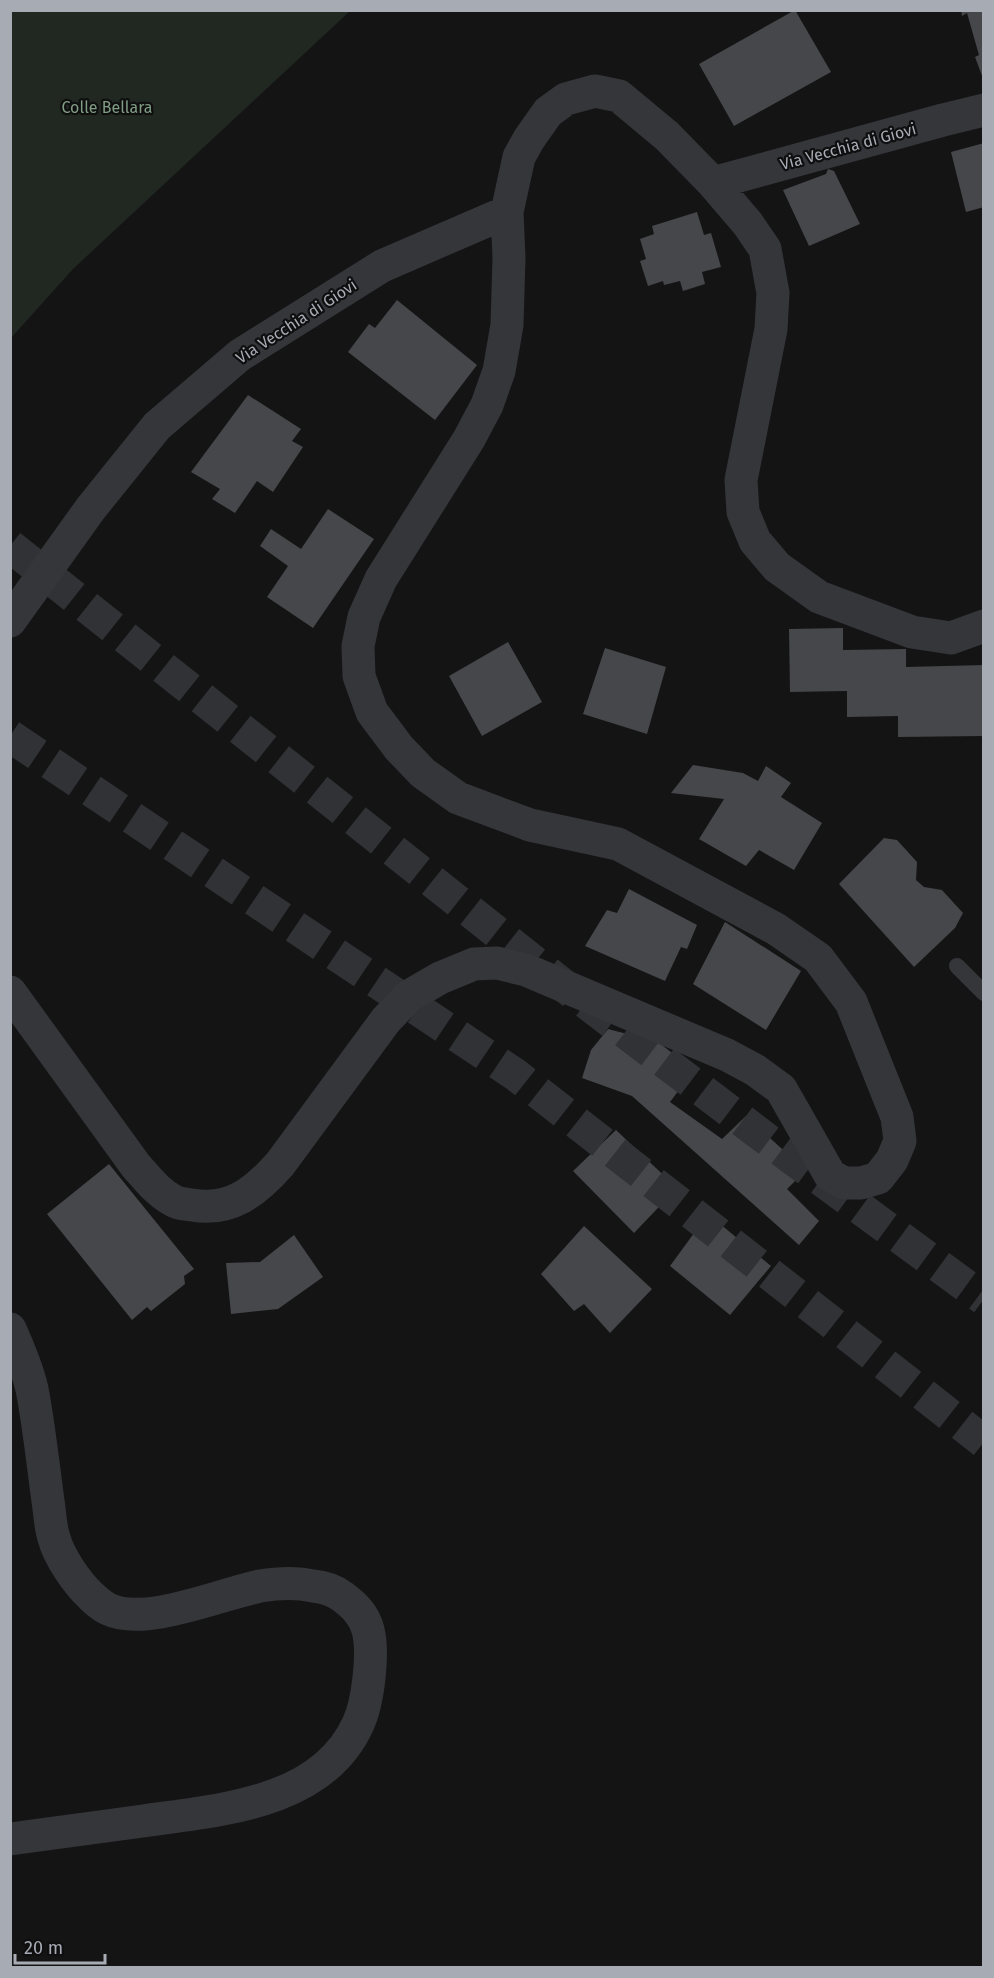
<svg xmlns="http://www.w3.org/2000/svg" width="994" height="1978" font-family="'Fira Sans',sans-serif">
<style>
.green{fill:#212822}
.building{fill:#46474a}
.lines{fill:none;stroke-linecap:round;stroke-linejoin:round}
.trunk-tunnel{stroke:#313235;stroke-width:33;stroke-dasharray:33 16;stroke-linecap:butt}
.service{stroke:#35363a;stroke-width:16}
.minor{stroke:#35363a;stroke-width:33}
.labels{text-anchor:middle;stroke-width:4.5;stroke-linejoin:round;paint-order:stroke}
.park-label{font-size:16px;fill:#819d84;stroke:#0f0f10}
.street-label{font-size:16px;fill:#a7abb4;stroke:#0f0f10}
</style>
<rect width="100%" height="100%" fill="#141415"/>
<path class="green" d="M11,10H350V11L73,269L11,338Z"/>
<path class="building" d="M795,10L831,72L734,126L699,64Z
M961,10H984V81L975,57L979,55L967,13L962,16Z
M984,143V207L966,212L951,152Z
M828,169L834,171L860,224L809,246L783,190L826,174Z
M697,212L704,235L711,233L721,267L702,272L705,284L683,291L680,281L664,285L663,281L648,286L640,261L646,259L640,239L654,234L652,226Z
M397,300L477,365L435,420L348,352L369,324L375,328Z
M248,395L301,429L292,441L303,447L273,492L257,481L235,513L212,499L220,489L191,472Z
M328,509L374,539L313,628L267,597L288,566L260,546L271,529L301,549Z
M843,628V650L906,649V667L984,665V736L898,737V716L847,717V691L790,692L789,629Z
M508,642L542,702L482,736L449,676Z
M605,648L666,667L647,734L583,714Z
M693,765L743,773L758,781L766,766L791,783L781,797L822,823L794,870L759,850L746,866L699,839L724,799L671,793Z
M884,838L897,840L917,862L916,880L924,887L942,890L963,913L955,928L914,967L839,884Z
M629,889L697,925L687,949L681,947L665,981L585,946L607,910L617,913Z
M725,922L801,971L766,1030L693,984Z
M608,1029L658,1042L694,1070L670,1102L722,1139L746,1116L793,1159L786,1166L798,1178L787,1189L819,1221L799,1245L632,1096L582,1078L591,1050Z
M616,1130L677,1188L634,1233L573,1171Z
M109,1164L194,1269L184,1276L185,1284L151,1311L147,1307L132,1320L47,1214Z
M708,1214L771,1266L730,1315L670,1266Z
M584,1226L652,1289L610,1333L584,1304L574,1311L541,1274Z
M294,1235L323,1277L278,1309L231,1314L226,1263L260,1262Z"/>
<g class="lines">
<path class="trunk-tunnel" d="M10,546L572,992L793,1159L984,1299
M10,736L516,1075L984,1442"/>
<path class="service" d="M957,966L984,993"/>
<path class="minor" d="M713,183L943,120L984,110
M10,621L91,508L157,426L240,355L382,266L507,212
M10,992L136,1166C148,1179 158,1193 174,1201C179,1204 186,1204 192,1205C231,1212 256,1191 280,1164L386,1020L409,996L440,978L474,964L497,963L526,970L727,1055L755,1070L781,1089L830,1175L844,1183H861L878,1178L892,1160L900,1141L897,1117L851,1002L818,958L776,929L618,844L530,825L458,798L423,773L399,748L372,712L359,676L358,646L364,617L381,579L469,439L487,405L499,371L507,325L509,258L507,212L519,157L529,139L548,112L566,99L595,91L619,96L667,136L713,183L748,224L765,249L773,293L771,329L741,480L743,512L755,541L777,567L819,597L912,632L951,638L984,626
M10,1329C19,1349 27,1368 32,1389C39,1426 43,1464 48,1501C50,1513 50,1526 54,1538C59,1557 77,1583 91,1596C96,1601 102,1606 108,1609C145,1627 221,1594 260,1586C278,1583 296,1582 313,1586C324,1587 334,1590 343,1597C355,1606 364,1615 368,1630C374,1653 368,1703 358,1724C322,1804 219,1810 143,1821C99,1827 55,1833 10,1839"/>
</g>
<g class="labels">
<g class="park-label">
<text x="107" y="113">Colle Bellara</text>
</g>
<g class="street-label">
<text transform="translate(848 146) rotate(-15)" y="6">Via Vecchia di Giovi</text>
<text transform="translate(296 321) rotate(-33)" y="6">Via Vecchia di Giovi</text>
</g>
</g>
<rect width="994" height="1978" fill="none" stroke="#a7abb4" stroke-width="24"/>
<path d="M15 1954v9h90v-9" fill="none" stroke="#a7abb4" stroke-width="3"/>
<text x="24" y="1954" font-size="18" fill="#a7abb4" stroke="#0f0f10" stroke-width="4.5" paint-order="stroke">20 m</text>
</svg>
